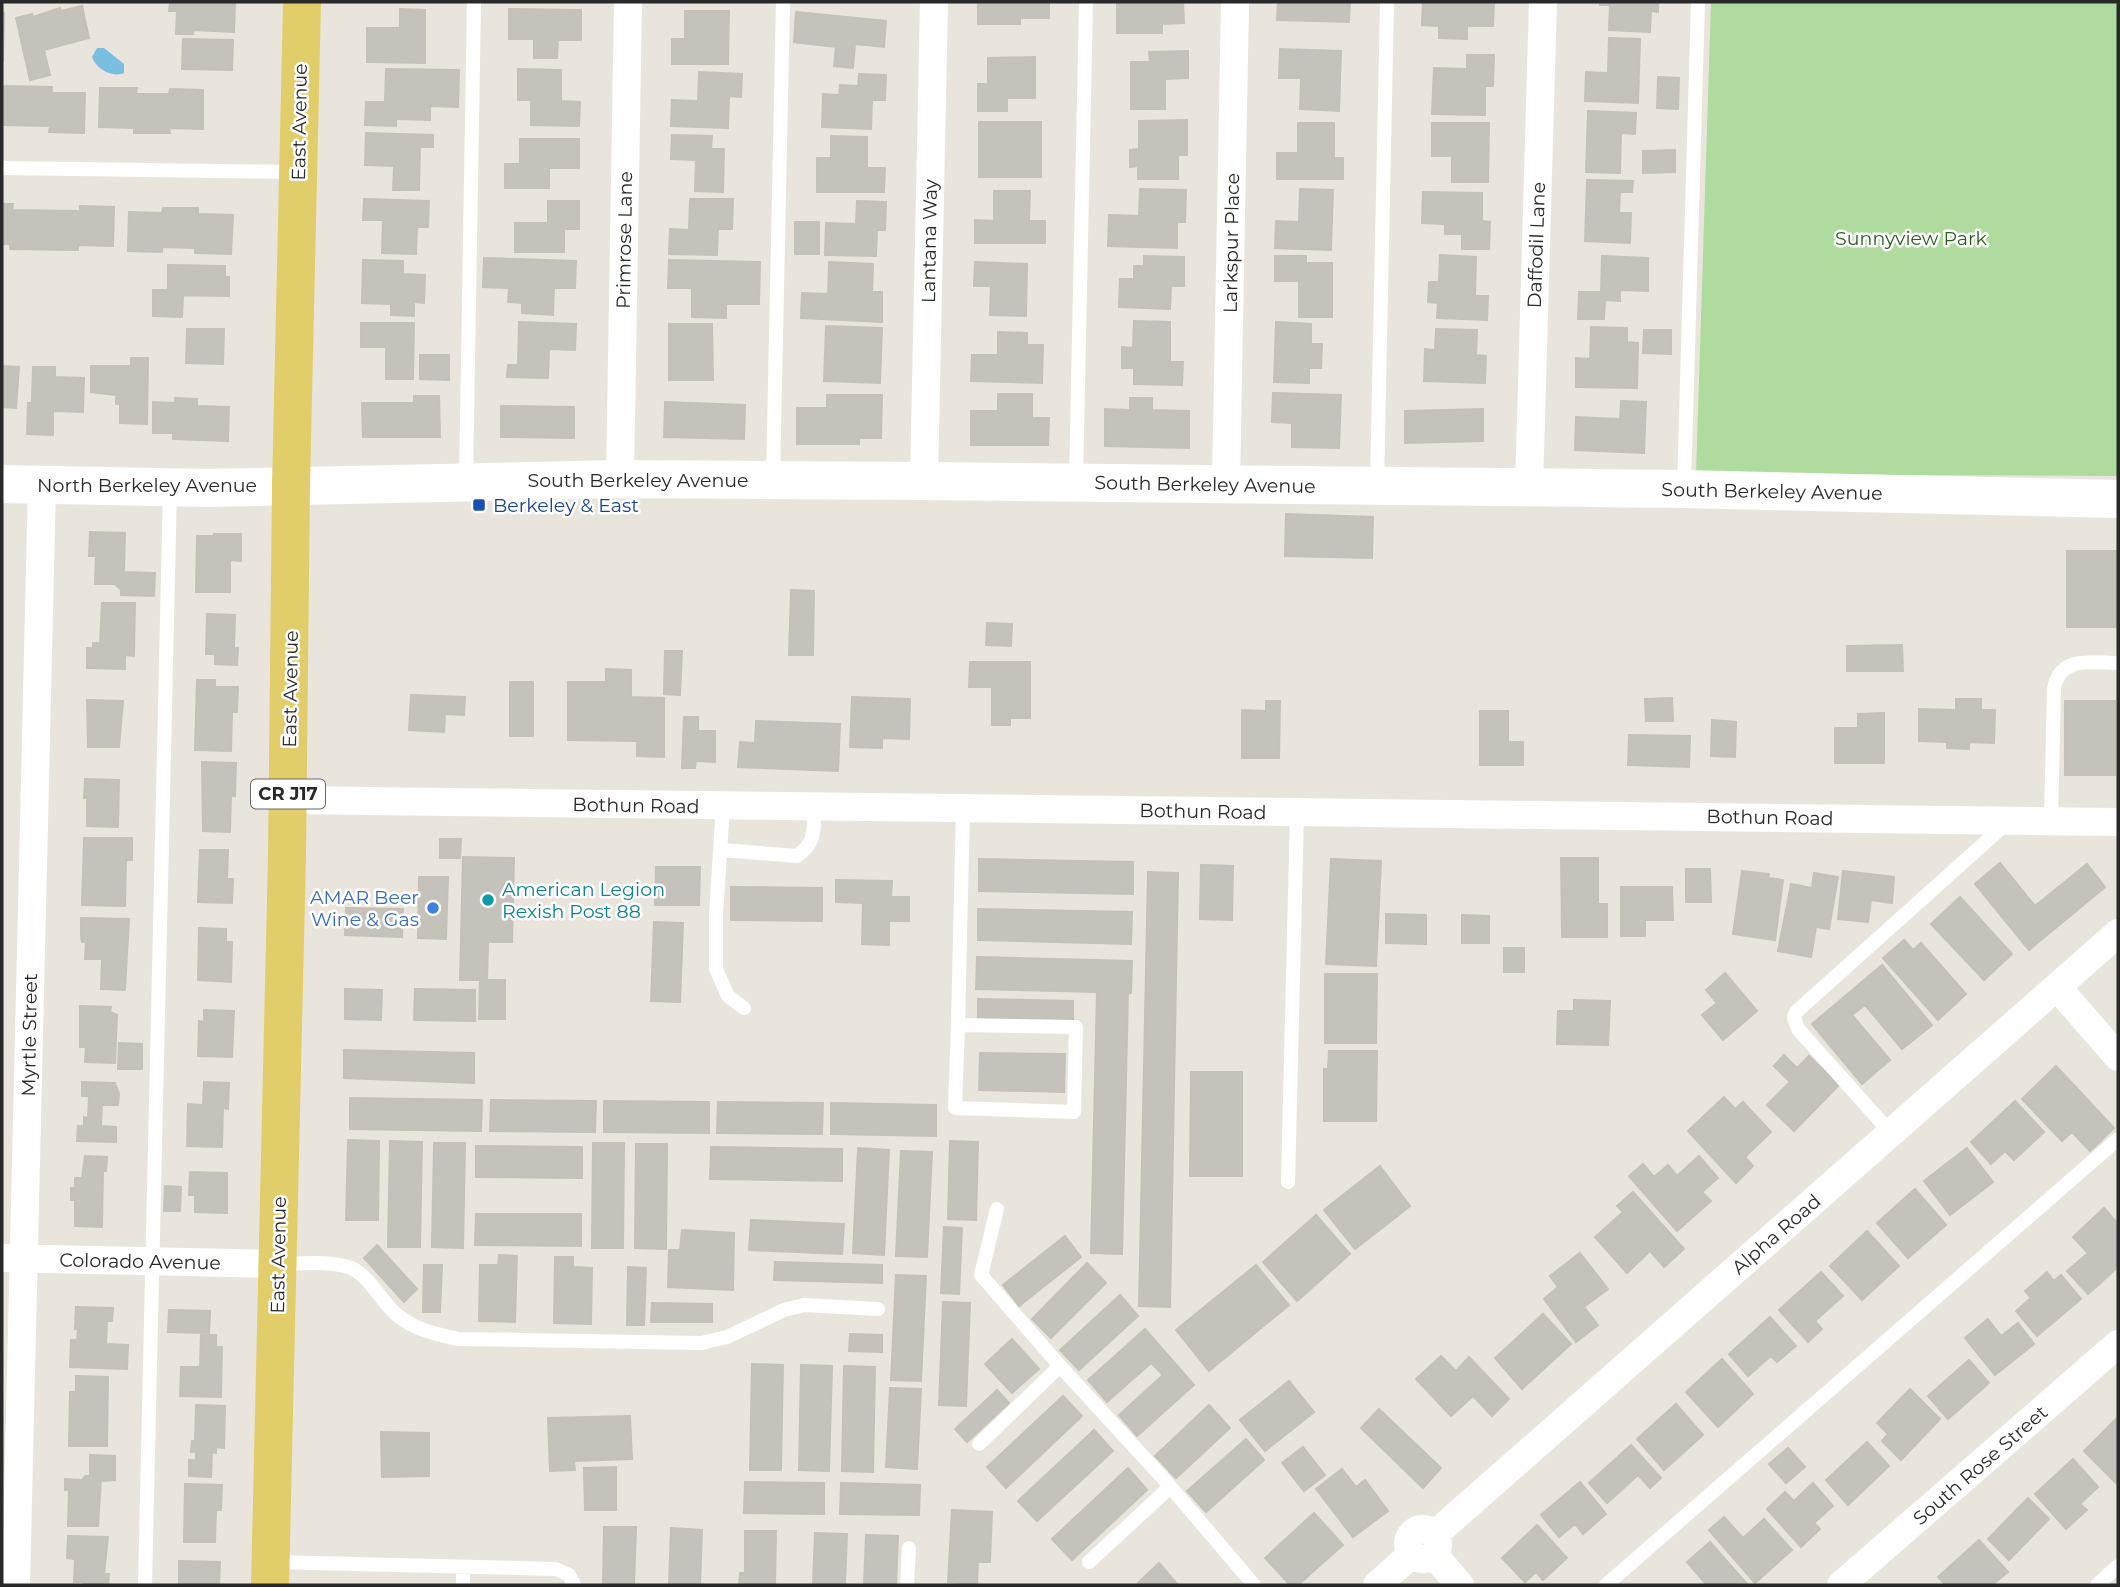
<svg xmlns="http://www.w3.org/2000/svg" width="2120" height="1587" font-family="Montserrat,sans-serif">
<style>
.green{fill:#afdb9e}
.water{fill:#7abfe1}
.building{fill:#c5c2bc;stroke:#c5c1b6;stroke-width:2}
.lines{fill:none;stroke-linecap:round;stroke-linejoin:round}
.lane{stroke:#fff;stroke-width:14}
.street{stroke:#fff;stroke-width:28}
.secondary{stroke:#fff;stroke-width:38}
.primary{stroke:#e1ce6a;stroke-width:38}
.transit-dot{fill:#1a4fb4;stroke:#fff;stroke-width:2.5}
.culture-dot{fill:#0f9aa8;stroke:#fff;stroke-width:2.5}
.shop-dot{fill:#3f7fe0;stroke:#fff;stroke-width:2.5}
.labels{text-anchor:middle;stroke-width:5;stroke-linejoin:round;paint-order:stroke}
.shield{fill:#fff;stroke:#696969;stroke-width:2}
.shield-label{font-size:18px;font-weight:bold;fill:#292929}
.street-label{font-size:19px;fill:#292929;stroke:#fff}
.park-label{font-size:19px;fill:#2a5e21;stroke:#fff}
.transit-label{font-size:19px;fill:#164399;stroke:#fff;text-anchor:start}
.culture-label{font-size:19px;fill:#0d838f;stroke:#fff;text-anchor:start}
.shop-label{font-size:19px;fill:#366cbe;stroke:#fff;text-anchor:end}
</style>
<rect width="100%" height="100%" fill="#eae5dc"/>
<path class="green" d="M1711,2H2118V476L1696,474Z"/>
<path class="water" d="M97,48H104L124,64V73C112,78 96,69 92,57Z"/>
<path class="building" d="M170,2H235L234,32L193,30V34H176L177,11H169Z
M978,2H1049V18H1020V24H978Z
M1117,2H1183L1184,23L1162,24V33H1117Z
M1278,2H1350L1349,22L1277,20Z
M1423,2H1494L1493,26H1467V39L1439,38V26L1422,25Z
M1600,2H1658V12L1651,11L1650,32L1609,30L1610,5H1600Z
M82,6L89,38L44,50L50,75L30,80L16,18L32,14L33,17L60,8L61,11Z
M400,9L425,10V63L367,62V28H400Z
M509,9L581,10V40H558L557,58H534V39H509Z
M685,11H729L728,64H672V39H685Z
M2,12L4,13L3,61H2Z
M796,12L886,21L884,47L855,44L853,68L834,66L836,47L794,42Z
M1609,38L1640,39L1638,103L1585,101L1586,72L1608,73Z
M183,39L233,40L232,70L182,69Z
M1280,49L1341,51L1339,111L1300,109L1301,78H1279Z
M1188,51V78L1165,79V109H1131V62H1150L1149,52Z
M1467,55H1494L1493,86H1485V115L1432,114L1434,68L1467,69Z
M1035,57V98H1007V111H978V84H988V58Z
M386,69L459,70L458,107L430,106V120L396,119V126L365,125L366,102H385Z
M518,69L561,70V101L580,102L579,126L531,125V100H518Z
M699,72L742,74L741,97L729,96L728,128L671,126L672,100L698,101Z
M859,74L886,75L885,100H872L871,129L822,127L823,94L839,95L840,85L858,86Z
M1658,77L1679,78L1678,109L1657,108Z
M2,86L52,87V93H85L84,133L49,132L50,126L2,125Z
M100,88H137L136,94H169L170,89L203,90V129L169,128L170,133H134V128L99,127Z
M1588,111L1636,113L1635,134L1621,133L1620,173L1586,172Z
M1187,120V155H1178V179H1138V166L1130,167V150L1139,149V121Z
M979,122H1041V177H979Z
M1298,123H1334V158H1343V179H1277V153H1298Z
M1432,123H1489L1488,182H1452V156H1432Z
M366,133L433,135V147H420L419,190H393L394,166L365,165Z
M672,135L712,136L711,149H724L723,192L695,191L696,160L671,159Z
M831,136L867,137V168H885L884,192H817V158H831Z
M520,139H579V168H549V188H505V164H520Z
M1675,150V172L1643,173V151Z
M1587,180L1633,181L1632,192H1620L1619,213H1631L1630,243L1585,241Z
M1140,189L1186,190L1185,222H1177V248L1108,246L1109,215L1139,216Z
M1300,189L1333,190L1331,250L1275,248L1276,221L1299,222Z
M994,191H1030L1029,221H1045V243H975V220L994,221Z
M1423,192L1482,193V221L1490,222L1489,249H1462V234H1445V224L1422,223Z
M364,199L429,201L428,227H417L416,254L382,253L383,220H363Z
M690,199H733L732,229H718L717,255L669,254L670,229L689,230Z
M548,201H579V229H564V252H515V223H548Z
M857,201L886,202L885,230H877L876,256L825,255L826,223L856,224Z
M2,204H13L12,210L80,211V206L114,207L113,246L78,245V250L10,249V244H2Z
M163,208H198V214L233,215L231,254L195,253V248L162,247V252L128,251L129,212L162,213Z
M795,222H819V254H795Z
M1440,255L1476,257L1475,296H1488L1487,320L1437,318L1438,303L1428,302L1429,282H1439Z
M1144,256L1184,257V286H1171L1170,309L1119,307L1120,279H1134V266H1144Z
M1275,256H1306V263H1332V317H1299V281H1275Z
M1602,256L1648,258V291L1620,290V301L1605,300L1604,319H1578L1579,292H1601Z
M484,258L576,261L575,288H554L553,315L522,313V303L508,302L509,288L483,287Z
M363,260L403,261V274L425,275L424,303L414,302V316L391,315V304L362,303Z
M669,260L760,262L759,304H726V318L692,317V288H668Z
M829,262L873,264L872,292H882V322L801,318L802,293L828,294Z
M975,262L1027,264L1026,316L990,315L991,286H974Z
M168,265L225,266V277H229V296L168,295Z
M153,290H168V295H183L182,317L153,316Z
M1134,321L1170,322V362H1183L1182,385L1134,384V368H1122V347L1133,348Z
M519,322L576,324L575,350L549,349L548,378L507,377L508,365H518Z
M1276,322L1311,324V344H1322L1321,368H1309V383L1274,382Z
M361,323H414L413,379H386V347H361Z
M669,324H712L713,380H669Z
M826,326L882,328L880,383L824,381Z
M1591,327L1627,328V342L1638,343L1637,388L1576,387V358L1590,359Z
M187,329H224L223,364L186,363Z
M1436,329L1477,330L1476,355L1486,356L1485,383L1424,381L1425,349L1435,350Z
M1644,330H1671V354L1643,353Z
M998,332L1027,333V345H1043L1042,383L971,381L972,355H998Z
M420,355H449V380L420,379Z
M131,358H148L147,424L120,423V404H116V395L91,392V366H131Z
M2,366L19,367L16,408L2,407Z
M33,367H55V377L84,378L83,412L53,411V435L27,434L28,403H32Z
M1273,393L1341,395L1339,448L1292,447V423L1272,422Z
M998,394H1032V418H1049L1048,445H971V411H998Z
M827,395H882L881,438H859V444H797V408H827Z
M414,396H439L440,437H363L362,403H414Z
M175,398L197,399V406L229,407L228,441L173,439V433H153V402L175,403Z
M1130,398H1152V410L1189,411V448L1105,446V409L1130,410Z
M1621,401L1646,402L1644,453L1575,450L1576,417L1620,419Z
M665,402L745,405L744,439L664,437Z
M501,406L574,407V438L501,437Z
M1483,409V441L1405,443V411Z
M1286,514L1373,517L1372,558L1285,556Z
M90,532L125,533L124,572L155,573L154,596L121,595V590L115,584H95L96,556H89Z
M214,534H241V561L230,560V592H196L197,536H214Z
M2067,551H2117V627H2067Z
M791,590L814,591L813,655H789Z
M102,603H135L134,656L125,655V669L87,668V648H93V643H100Z
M207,614L235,615L234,648H238L237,665L215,664V654H206Z
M987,623L1012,624L1011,646L986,645Z
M1902,645L1903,671H1847V646Z
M665,651H682L680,695L664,694Z
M970,662H1030V718H1010V725H992V687H969Z
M606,669L631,670V697L664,698V757L637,756V741L568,740V682H606Z
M197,680H215V687H238L237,712H232L231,751L195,750Z
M510,682H533V736H510Z
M411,695L465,697L464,715L445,714L444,732L409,730Z
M852,697L910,699L909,739L882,738V748L850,747Z
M1672,698L1673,721H1646L1645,699Z
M1956,699H1981V710H1995L1994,743L1969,742V749L1947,748V742L1919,741V709L1956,710Z
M87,700L123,701L119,747H88Z
M1266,701H1280L1279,758H1242V710L1266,711Z
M2065,701H2115V775H2065Z
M1480,711H1508V742H1523V765H1480Z
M1884,713V763H1835V728H1858V714Z
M684,717H698V731H715V762L696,761L695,768H682Z
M1712,720L1736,722L1735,757L1711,756Z
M756,721L840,724L838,771L738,767L740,742L755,743Z
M1629,735L1690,736L1689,767L1628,765Z
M202,762L236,763L235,796H231L230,832L203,831Z
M85,779L119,780L118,827L87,826V798H84Z
M84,838H132V860H126L125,906L82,905Z
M440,839H461L460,858H440Z
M200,850H228L227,879H233L232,903L198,902Z
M463,857L514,858L512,942H488L487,980H460Z
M1561,858H1598V904H1607V937H1562Z
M979,859L1133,862V894L979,891Z
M1331,859L1381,861L1376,966L1326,964Z
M2000,863L2035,906L2087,864L2105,887L2029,950L1975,884Z
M1201,865L1233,866L1232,920L1200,919Z
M656,867H700L699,905H655Z
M1686,869H1710L1711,902H1686Z
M1742,871L1769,874L1768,878L1783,880L1775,940L1733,934Z
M1843,871L1894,877L1892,903L1871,900L1868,922L1838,919Z
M1148,872L1178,873L1170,1307L1139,1306Z
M1814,873L1838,877L1829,929L1816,927L1811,957L1778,951L1791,884L1812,888Z
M419,877H448L446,939L418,938Z
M836,880L892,881L891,897H909V921H889V945L862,944L863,903L836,902Z
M731,887L822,888V921L731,920Z
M1621,887H1672L1673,920H1645V936H1621Z
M1960,897L2012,954L1984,980L1931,924Z
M346,908L403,909L402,937L345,935Z
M978,909L1132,912L1131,944L978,940Z
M1386,914L1426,915V944L1386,943Z
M1462,915L1489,916V943H1462Z
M81,918L129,919L125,990L101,989L102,959H85L86,942H82L81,936Z
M654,922L683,923L680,1002L651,1001Z
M199,928L226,929V942H232L231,982L198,980Z
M1904,940L1913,950L1921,943L1966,994L1938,1020L1883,958Z
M1504,948H1524V972H1504Z
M977,957L1132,961L1131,993H1128L1122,1254L1091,1253L1097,992L976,989Z
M1882,965L1932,1025L1902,1049L1865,1005L1852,1015L1890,1060L1862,1084L1812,1024Z
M1725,973L1757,1011L1723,1040L1702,1015L1717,1003L1706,990Z
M1325,974H1377L1376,1043H1325Z
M480,980H505V1019H479Z
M345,989L382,990L381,1020L345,1019Z
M415,989L475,990V1021L414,1020Z
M978,999L1073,1001V1020L978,1018Z
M1574,1000L1610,1001L1608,1045L1557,1044L1558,1011H1574Z
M80,1006L111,1007L110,1012L117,1015L115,1063L85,1062L86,1047H80Z
M204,1010L234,1011L232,1057L198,1056L199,1021L204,1022Z
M119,1043L142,1044V1069H118Z
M344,1050L474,1053V1083L344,1078Z
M1329,1051H1377L1376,1121H1324V1069H1328Z
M980,1053L1065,1054L1064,1092L979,1090Z
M1784,1055L1797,1068L1809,1056L1839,1085L1794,1131L1767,1105L1790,1082L1774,1066Z
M2056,1066L2114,1128L2090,1151L2072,1132L2062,1141L2022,1099Z
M1191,1072H1242V1176H1190Z
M82,1082L115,1083L119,1094L118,1105H102L101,1126L116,1127V1142L77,1141L78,1126H84V1117L88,1118L89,1096H82Z
M204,1082L229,1083L228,1109L223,1108L222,1147L187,1146L188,1104L203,1105Z
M1724,1097L1735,1109L1743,1102L1771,1132L1745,1157L1753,1166L1736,1183L1688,1131Z
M350,1098L482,1100L481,1131L350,1129Z
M491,1100L596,1101L595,1132L490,1131Z
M604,1101L709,1102V1133L604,1132Z
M2015,1101L2044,1132L2014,1160L2005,1151L1991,1164L1971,1142Z
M718,1102L823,1103L822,1134L717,1133Z
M831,1103L936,1105V1136L831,1134Z
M348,1140L379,1141L378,1220H346Z
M390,1141L422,1142L420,1247H388Z
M950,1141L978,1142L976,1220L948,1219Z
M434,1143H465L463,1248L432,1247Z
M593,1143H624L623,1248H592Z
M636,1144H667L666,1249L635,1248Z
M476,1146L582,1147V1178L476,1177Z
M711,1147L842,1149V1181L710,1179Z
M858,1148L889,1150L884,1255L853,1253Z
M1967,1148L1993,1182L1950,1215L1924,1181Z
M901,1151L932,1152L927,1257L896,1256Z
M85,1156L107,1157L106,1171H103L102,1227L75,1226V1200H71V1188H75V1178H82Z
M1699,1156L1718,1178L1702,1192L1711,1201L1677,1231L1629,1176L1643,1164L1654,1177L1668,1165L1677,1176Z
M1380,1166L1410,1206L1355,1249L1324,1210Z
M190,1172L227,1173V1213L195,1212V1195H189Z
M165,1186L181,1187L180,1211H164Z
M1915,1189L1946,1225L1908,1258L1877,1223Z
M1633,1192L1684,1249L1664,1267L1650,1251L1627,1273L1595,1237L1623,1212L1617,1206Z
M2104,1208L2118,1224V1267L2088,1294L2067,1271L2088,1253L2073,1237Z
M476,1214H581V1246L475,1245Z
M1316,1215L1350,1254L1297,1301L1263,1262Z
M751,1220L844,1224L842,1254L749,1250Z
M944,1227L962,1228L959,1294L941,1293Z
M682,1230L734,1233L733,1290L668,1287L669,1250H680Z
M1867,1231L1899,1266L1862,1300L1830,1266Z
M1065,1236L1081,1257L1019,1306L1003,1285Z
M377,1245L417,1289L404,1302L364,1258Z
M1580,1253L1608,1289L1584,1307L1598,1325L1576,1342L1544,1299L1558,1287L1550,1276Z
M499,1255L517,1256L515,1322L479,1321L480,1265H498Z
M555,1257H573V1267L592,1268L591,1324L554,1323Z
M775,1262L882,1265V1283L774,1280Z
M1087,1263L1106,1283L1051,1338L1032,1319Z
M424,1265H442L440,1312H423Z
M1256,1265L1289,1305L1209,1371L1176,1330Z
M628,1267L646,1268L644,1325H627Z
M1821,1272L1843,1296L1815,1321L1822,1329L1808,1342L1779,1310Z
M2047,1272L2054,1281L2061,1275L2081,1299L2037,1336L2016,1311L2031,1298L2025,1291Z
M896,1275L926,1276L921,1381L891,1380Z
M1120,1295L1138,1316L1079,1370L1060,1350Z
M943,1302L970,1303L966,1406L939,1405Z
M652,1303L712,1304V1322H651Z
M76,1307L113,1308L112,1321H107L106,1344L128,1345L127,1369L70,1367L71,1340H77L78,1329H75Z
M169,1310L210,1311L209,1333L168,1332Z
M1543,1314L1571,1344L1522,1389L1495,1358Z
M1770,1317L1796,1346L1777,1362L1771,1356L1748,1376L1729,1354Z
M1988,1319L2001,1336L2018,1323L2034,1344L1995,1375L1965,1338Z
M1145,1329L1194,1385L1137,1436L1119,1415L1163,1375L1151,1363L1107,1402L1088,1380Z
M850,1334L882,1335V1352L849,1351Z
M201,1335H216V1347H222L221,1397L180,1396L181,1367H200Z
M1012,1339L1039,1369L1012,1393L985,1364Z
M1441,1356L1456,1371L1469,1357L1509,1399L1492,1416L1473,1396L1451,1416L1416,1379Z
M1722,1359L1753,1394L1718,1427L1686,1392Z
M1969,1360L1989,1383L1948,1419L1928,1396Z
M752,1364L783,1365L781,1470H750Z
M801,1365L832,1366L829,1471L799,1470Z
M844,1366L875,1367L873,1472L842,1471Z
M76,1376L108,1377L107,1446H69L70,1392H76Z
M1289,1381L1314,1412L1265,1451L1240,1420Z
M890,1388L921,1389L917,1469L886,1467Z
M1910,1389L1940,1419L1901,1460L1882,1441L1888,1434L1877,1423Z
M997,1390L1009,1403L967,1442L955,1429Z
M1063,1396L1082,1416L1006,1488L987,1467Z
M1676,1404L1703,1435L1664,1470L1637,1439Z
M196,1405L225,1406L224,1448L216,1447V1453L212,1452L211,1477L189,1476V1460H196V1452H191L192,1441H195Z
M1209,1405L1230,1428L1176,1478L1155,1456Z
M1379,1409L1441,1468L1423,1488L1361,1428Z
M630,1416L632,1459L574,1461L575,1470L550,1471L548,1418Z
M2118,1417V1485L2084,1451Z
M1094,1430L1113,1451L1037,1521L1018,1501Z
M381,1432L429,1433V1476L382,1477Z
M1246,1439L1264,1460L1206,1512L1187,1491Z
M1867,1442L1889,1466L1848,1505L1826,1480Z
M1631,1445L1661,1478L1650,1488L1638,1475L1607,1503L1589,1483Z
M1303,1447L1325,1475L1304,1491L1282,1463Z
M1788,1448L1805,1467L1786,1483L1769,1464Z
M90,1455L115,1456V1480L101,1481L98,1526H68L69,1490H65V1479L82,1480L85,1476H90Z
M2073,1459L2098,1487L2080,1504L2087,1510L2066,1529L2035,1494Z
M616,1467V1510H585L584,1468Z
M1128,1468L1147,1490L1072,1560L1052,1539Z
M1342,1469L1356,1487L1365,1480L1388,1511L1353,1537L1316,1489Z
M745,1482L824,1483V1514L744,1513Z
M1580,1482L1606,1514L1583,1534L1575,1524L1559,1537L1541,1515Z
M841,1483L920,1485L919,1515L840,1514Z
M1813,1483L1833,1506L1814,1523L1820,1529L1801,1547L1767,1509L1785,1492L1794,1501Z
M185,1484L222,1485L221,1510H216L215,1542H184Z
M2028,1498L2049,1519L2009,1560L1988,1539Z
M952,1510L992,1512L990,1562H978L977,1585H957V1583L948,1582Z
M1314,1513L1343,1545L1298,1585H1290L1265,1558Z
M1724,1517L1743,1538L1764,1519L1792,1550L1755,1583L1709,1530Z
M1537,1525L1567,1558L1543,1580L1536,1572L1525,1582L1502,1558Z
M604,1527H636L634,1585H603Z
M671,1528L702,1530L700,1585H669Z
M745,1531H776L775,1585H739L740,1573H745Z
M815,1533L847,1534L845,1585H813Z
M866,1535L898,1536L896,1585H864Z
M68,1536L108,1537L104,1574H109L108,1585H84V1582H74L75,1559L67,1558Z
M1979,1540L2008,1572L1992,1585H1985L1982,1583L1980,1585H1946L1938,1577Z
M1710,1542L1748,1585H1705L1706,1584L1687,1562Z
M179,1561L220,1562L219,1585H179Z
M1159,1563L1178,1585H1140L1138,1583Z"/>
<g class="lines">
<path class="lane" d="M2,168L296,172
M773,479L783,2
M466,480L474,2
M1076,481L1086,2
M1377,484L1387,2
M1684,487L1698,2
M723,806L716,914V969L728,996L744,1008
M2051,821L2054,688C2061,655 2092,663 2118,663
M722,850L797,856C817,842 813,829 815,807
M958,1025L955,1108L1074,1112L1076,1027L958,1025L963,808
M1891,1133L1798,1029L1794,1017L1796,1012L2008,822
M1288,1182L1297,812
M997,1209L981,1275L1060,1366L1162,1477L1254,1585
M279,1264C301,1264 330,1260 351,1268C370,1276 381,1302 397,1315C415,1330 436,1334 458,1339L701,1343L727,1337L784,1310L804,1305L878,1309
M979,1444L1060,1366
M272,1562L556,1569L569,1575L574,1585
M1089,1562L1170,1487
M145,1585L170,488
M463,1585V1567
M907,1585L909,1548
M1606,1585L2118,1139
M2097,1585L2118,1566"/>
<path class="street" d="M620,479L628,2
M924,481L934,2
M1226,484L1235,2
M1529,487L1543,2
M288,800L2118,822
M2057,987L2118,1057
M2,1258L278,1264
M1408 1544a15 15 0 1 1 30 0a15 15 0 1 1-30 0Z
M1434,1535L2118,933
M1434,1555L1460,1585
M16,1585L42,484
M1377,1585L1412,1554
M1841,1585L2118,1344"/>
<path class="secondary" d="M2,484L208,488L620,479L924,481L1684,489L2118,499"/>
<path class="primary" d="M270,1585L287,855L291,485L302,2"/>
</g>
<rect class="transit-dot" x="472" y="498" width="14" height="14" rx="3.5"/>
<circle class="culture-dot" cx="488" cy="900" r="7"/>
<circle class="shop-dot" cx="433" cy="908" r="7"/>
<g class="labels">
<rect class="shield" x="251" y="779.5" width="74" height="29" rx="5"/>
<g class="shield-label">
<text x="288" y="800">CR J17</text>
</g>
<g class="street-label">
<text transform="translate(299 122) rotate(-89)" y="7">East Avenue</text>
<text transform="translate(624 240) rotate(-89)" y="7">Primrose Lane</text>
<text transform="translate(929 241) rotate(-89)" y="7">Lantana Way</text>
<text transform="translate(1231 243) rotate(-89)" y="7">Larkspur Place</text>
<text transform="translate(1536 245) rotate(-88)" y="7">Daffodil Lane</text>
<text x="638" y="487">South Berkeley Avenue</text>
<text transform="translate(1205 484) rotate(1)" y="7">South Berkeley Avenue</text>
<text x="147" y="492">North Berkeley Avenue</text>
<text transform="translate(1772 491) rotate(1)" y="7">South Berkeley Avenue</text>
<text transform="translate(290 689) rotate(-89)" y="7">East Avenue</text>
<text transform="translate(636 805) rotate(1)" y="7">Bothun Road</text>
<text transform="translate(1203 811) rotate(1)" y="7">Bothun Road</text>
<text transform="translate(1770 817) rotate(1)" y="7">Bothun Road</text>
<text transform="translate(29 1035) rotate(-89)" y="7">Myrtle Street</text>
<text transform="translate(1776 1234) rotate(-41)" y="7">Alpha Road</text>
<text transform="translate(278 1255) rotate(-89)" y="7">East Avenue</text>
<text transform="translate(140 1261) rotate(1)" y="7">Colorado Avenue</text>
<text transform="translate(1980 1465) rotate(-41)" y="7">South Rose Street</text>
</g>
<g class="park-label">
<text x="1911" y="245">Sunnyview Park</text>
</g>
<g class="transit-label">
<text x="493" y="512">Berkeley &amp; East</text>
</g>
<g class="culture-label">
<text x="502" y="896">American Legion<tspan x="502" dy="22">Rexish Post 88</tspan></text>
</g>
<g class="shop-label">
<text x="419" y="904">AMAR Beer<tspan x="419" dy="22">Wine &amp; Gas</tspan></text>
</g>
</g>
<rect width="2120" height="1587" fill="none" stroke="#292929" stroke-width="7"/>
</svg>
